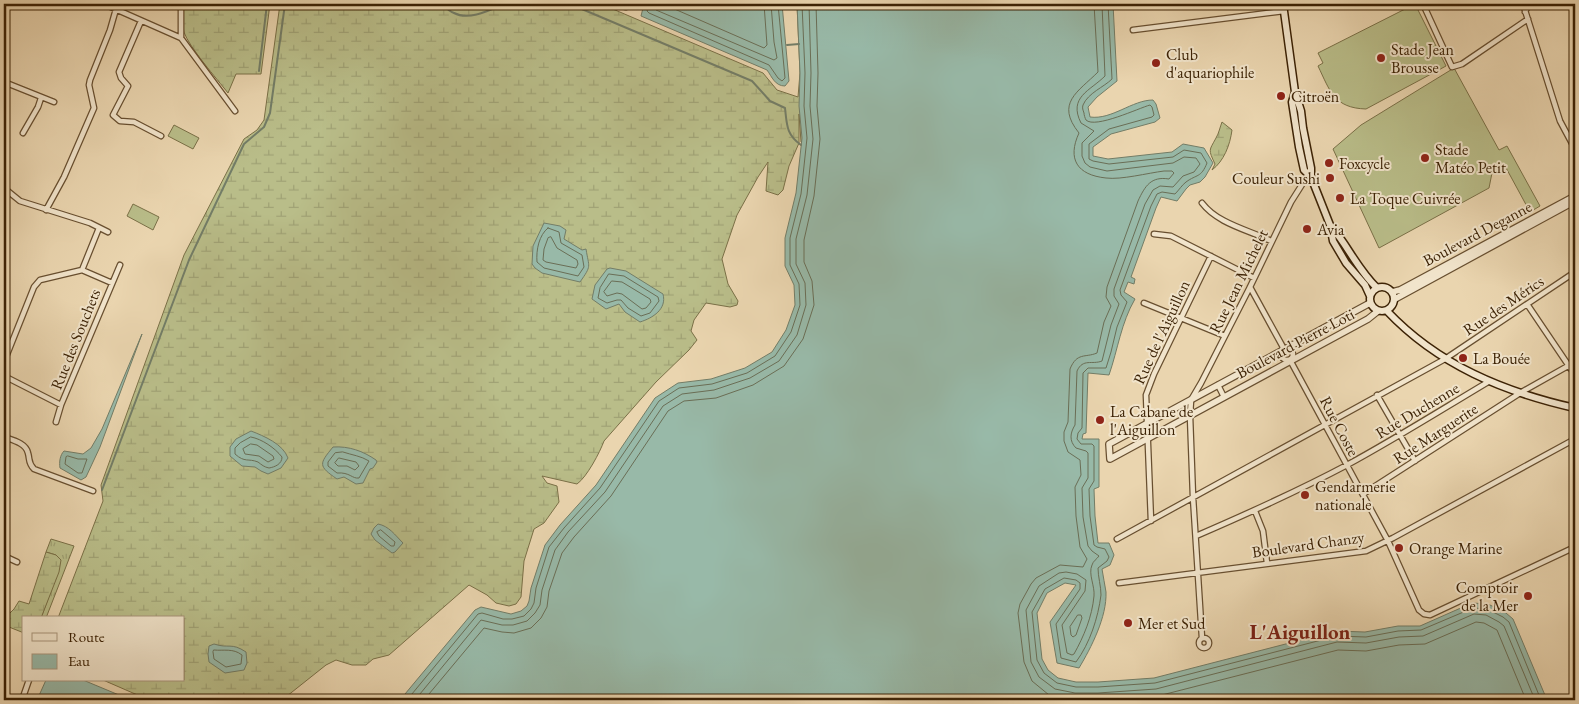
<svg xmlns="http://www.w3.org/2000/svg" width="1579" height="704" font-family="'EB Garamond',serif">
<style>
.grass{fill:url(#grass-tufts);stroke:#7a7047}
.wetland{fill:url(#wetland-marsh);stroke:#7a7047}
.garden{fill:#b9bd89;stroke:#7a7047}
.water{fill:#98b9a8;stroke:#737d67}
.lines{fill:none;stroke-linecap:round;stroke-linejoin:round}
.shore{stroke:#6a6e56;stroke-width:1}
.stream{stroke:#737d67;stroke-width:2}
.minor-casing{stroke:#684f30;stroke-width:7}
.tertiary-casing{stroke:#684f30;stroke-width:8}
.secondary-casing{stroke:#3c2205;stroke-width:9}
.minor{stroke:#f1e4cb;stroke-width:4.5}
.tertiary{stroke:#f1e4cb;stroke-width:5.5}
.secondary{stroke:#f1e4cb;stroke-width:6}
.poi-dot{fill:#8f2418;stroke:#f1e4cb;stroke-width:2}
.labels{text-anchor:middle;stroke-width:4;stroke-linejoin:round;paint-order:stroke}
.poi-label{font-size:16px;fill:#3c2205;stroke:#f1e4cb;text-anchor:start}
.street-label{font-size:16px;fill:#3c2205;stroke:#f1e4cb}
.district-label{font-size:21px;font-weight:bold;fill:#7a1f14;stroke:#f1e4cb}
</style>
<defs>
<pattern id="grass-tufts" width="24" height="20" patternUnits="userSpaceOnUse" patternTransform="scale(1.25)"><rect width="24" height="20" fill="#b9bd89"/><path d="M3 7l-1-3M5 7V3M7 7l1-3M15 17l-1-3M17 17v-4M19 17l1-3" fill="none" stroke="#a0a275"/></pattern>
<pattern id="wetland-marsh" width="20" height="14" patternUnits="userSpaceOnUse" patternTransform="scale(1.25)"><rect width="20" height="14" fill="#b9bd89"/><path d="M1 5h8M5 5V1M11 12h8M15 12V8" fill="none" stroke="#a0a275"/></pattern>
</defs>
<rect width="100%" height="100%" fill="#ead5af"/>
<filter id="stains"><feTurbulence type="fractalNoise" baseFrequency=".004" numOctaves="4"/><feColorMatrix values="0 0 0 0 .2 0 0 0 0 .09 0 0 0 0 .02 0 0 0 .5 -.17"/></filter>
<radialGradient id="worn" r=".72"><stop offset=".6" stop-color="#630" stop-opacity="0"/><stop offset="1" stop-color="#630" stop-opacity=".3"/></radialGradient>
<path class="grass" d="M51,539L74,546L46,618H41L52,588L56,555L46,552Z"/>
<path class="wetland" d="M184,4H270L261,74H236L228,93C217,79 189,47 184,32C182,23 183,13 184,4Z
M280,4H601L763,73L777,90L798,97L800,73L797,4H959L801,142L799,114V143L789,166L783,190L778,195L766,191L768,162L758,177L737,215L722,259L728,284L738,301L737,305L730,307L706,303L694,320L691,331L697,340L689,350L656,382L604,441C600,452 587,477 577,484L542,476L547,483L557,486L559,502L544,523L534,529L524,561L521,597L516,604L509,606L496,603L487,595L469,585L389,655L373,659L366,665H352L336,660L326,665L282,700H149L103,680H184V618H58L103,501L101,485L184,255L244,139L257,130L264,120Z
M1222,122L1232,130C1230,145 1224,161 1212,170L1215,164C1208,149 1209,151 1216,138C1219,133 1220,127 1222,122Z
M46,552L56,555L61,560L59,572L41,618H24V633L4,625V611L9,614L14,609L19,601L29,604Z"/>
<path class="garden" d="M1415,4L1446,66L1366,109C1334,108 1330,91 1318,66L1323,63L1318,53Z
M1454,68L1499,150L1507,146L1540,206L1530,212L1505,166L1492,173L1489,188L1379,248L1333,149L1361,125Z
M174,125L199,138L193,149L168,136Z
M133,204L159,217L153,230L127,216Z"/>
<path class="water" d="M644,4H782L789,81L785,86C775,86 772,77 767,70L641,16Z
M797,4H1113L1117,81L1097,97L1088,107L1090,117C1112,120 1132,100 1153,100L1156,104L1160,118L1155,122L1111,134L1093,147V156L1108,159L1172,152L1183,144L1204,148L1213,163L1205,177L1200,182L1190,185L1186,189L1177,201L1161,197L1156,208L1131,277L1135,279L1134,284L1128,282L1124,292L1135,299C1121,323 1118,349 1109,375L1088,373L1086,433L1083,434L1082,439H1099V487L1094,489L1095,516L1098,543H1109L1114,555L1110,565L1102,569C1103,577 1105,584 1106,592C1107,617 1091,648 1079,668L1057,663L1050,622L1076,585L1065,583L1047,593L1037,613L1042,659L1048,670L1058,678L1076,682H1098L1154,678L1336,631L1365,632L1398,626H1420L1472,603L1488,604L1506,613L1513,619L1547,700H400L475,610L481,607L511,614L521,611L527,606L529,601L531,588L545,545L560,525L596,485L655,398L678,383L711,379L745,368L772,352L786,330L795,305L794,285L785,266V238L796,193L802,138L799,106L800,73Z
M544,223L560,226L566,230L564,239L582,250L586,249C589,268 592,265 580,282L542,273L535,268L532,264L533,246Z
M610,268L626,271L663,294C667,309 653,318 640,322L625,312L619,304L606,309L592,299L595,285L607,269Z
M142,334L100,447L86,477L81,480L60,468C59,462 60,455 64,451L83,454L91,448L102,429Z
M251,431C264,436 283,444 288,458L281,468L268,474L261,471L255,467L242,466L230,456V447L236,439Z
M333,447C349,446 363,451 376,460L377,462L373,468L370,469L363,483L356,484L344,477L337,479C318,466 319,464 333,447Z
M378,524C389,526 395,535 403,543L395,552L392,553L375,540L371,534L374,528Z
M214,644C229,649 231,642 246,652L247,663L244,670L225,673L209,662L208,654L209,646Z
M46,680H83L131,700H37Z"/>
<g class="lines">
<path class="shore" d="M649,4L647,11L649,13L769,65L778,78L782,81L785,78L778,4
M655,4L656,10L774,60L777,58L774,42L771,4
M663,4L764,48L767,45L764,4
M1102,4L1105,76C1090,91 1068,97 1081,123L1094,131L1082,143V156L1085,163L1090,167L1107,171L1173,163L1184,157L1196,158L1200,164L1194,172L1183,176L1173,187L1160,186L1153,190L1145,204L1114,289V296L1119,304L1111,325L1102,361C1092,365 1083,358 1077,371L1075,425C1070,433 1069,441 1076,448L1086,451L1088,453V478L1082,488L1083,517L1088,546L1092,551L1099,556C1097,559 1093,561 1092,565C1088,574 1095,586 1094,596C1092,617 1084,636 1074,654L1072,655L1067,653L1062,625L1085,591L1086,580L1077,574L1066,572L1059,573L1039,586L1026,610L1031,662L1039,677L1055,689L1075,693H1098L1156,689L1337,642L1366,643L1399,637L1423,636L1474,614L1486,615L1499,622L1504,626L1535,700
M1108,4L1112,79C1104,87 1088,93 1083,105C1082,108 1083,110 1084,113C1084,115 1085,118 1086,120C1095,129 1139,108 1150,105L1152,107L1154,115L1152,117L1109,129L1089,144V159L1093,161L1109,164L1173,157L1184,150L1201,153L1207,163C1201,178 1197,174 1186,182C1182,185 1179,190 1175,194L1162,192L1157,194L1151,206L1120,290L1121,295L1127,302L1117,327L1111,352L1106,368H1088L1083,373L1082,428L1078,433L1077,439L1081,444H1092L1094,446V481L1089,489L1090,516L1094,545L1097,547L1105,549L1109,557L1107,561L1098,568C1098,577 1101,586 1101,595C1098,618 1090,643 1076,662L1061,658L1056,624L1080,589V583L1076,580L1064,578L1045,589L1032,612L1037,660L1044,673L1057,683L1076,687H1098L1155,683L1337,636L1366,637L1398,631L1421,630L1473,608L1487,609L1503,617L1509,622L1541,700
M548,228L559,232L561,243L582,255L584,267L578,276L544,268L537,262C536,250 539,235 548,228Z
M551,237L557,248L577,260L578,264L576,268L546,262L543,260L544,249L548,238Z
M609,274L624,276L658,297L659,301L650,313L641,316L628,308L621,300H617L607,303L598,298L600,288Z
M612,281L622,282L650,299L651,302L646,308L642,309L622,294L617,293L607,296L604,292Z
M251,437C262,439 275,448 282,457C282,464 275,467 269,468C264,467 262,465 258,462C248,458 245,463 235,454V448L240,443Z
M251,444L257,445L273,456L274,459L268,462L259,456L245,454L243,449Z
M343,452C352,455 361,456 369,461L359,478C352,479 350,472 337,473L328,466V462L335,453Z
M68,456L78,459H87L82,473H78L65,464L66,457Z
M339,458L356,462L359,466L355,470L347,466H338L335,463Z
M381,530L395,542L394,546H391L379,536L377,532Z
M1078,615H1081L1082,618L1076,635L1073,637L1071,635L1070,627Z
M214,650C224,651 233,648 242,655L241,664L226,667L214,659L213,652Z
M407,700L478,614L482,613L503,619H512L524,616L531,609L534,603L536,588L549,547L564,528L600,488L659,401L679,388L712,384L747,373L775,356L791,332L800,305L799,284L790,265V238L801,194L807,138L804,106L805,73L802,4
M415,700L481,620L502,625H513L527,621L535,613L540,605L542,590L555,550L568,532L605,492L663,406L682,394L714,390L750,378L779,361L797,335L806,305L805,283L796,264V239L807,195L813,139L810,106L811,73L809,4
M424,700L484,628L502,632L514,633L531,628L541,618L547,607L549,591L562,553L574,537L611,496L668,411L684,401L716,398L753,385L784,366L803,339L814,305L812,281L804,262V240L814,196L820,139L817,106L818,73L816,4
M1075,700L1049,695L1032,681L1024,662L1018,613L1020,604L1031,584L1036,578L1060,565L1083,567L1087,559L1080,547L1076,516L1075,487L1081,475L1080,460L1068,452L1064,441V432L1068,422L1070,369C1077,352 1085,358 1097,353L1104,322L1111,306L1106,297L1107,287L1138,201C1145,186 1151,176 1169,179L1174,173L1172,171H1164C1148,173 1121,180 1106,178C1077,175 1067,159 1079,133C1055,103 1078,92 1098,72L1094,4
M1109,700L1158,696L1338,650L1366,651L1399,645L1425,644L1476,622L1484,623L1497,630L1526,700"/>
<path class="stream" d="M441,4C445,7 449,11 454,13C469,21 490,10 504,4
M570,4L752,81L770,101L785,108C787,125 786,134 801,145
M787,45L799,44
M259,71L267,4
M102,490L189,260L244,144L264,127L270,113L285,4"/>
<defs>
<path id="minor" d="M104,4L181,38L235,111
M615,4L626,7L633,4
M1423,4L1452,67L1462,64L1528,19
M1523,4L1560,121L1575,149
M1525,12L1529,4
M141,21L119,72L121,78L128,86L113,115L120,121L134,122L161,136
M1133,30L1284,11
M181,38V4
M4,82L54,102
M23,133L38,107L41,98
M4,188L20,201L90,223L108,232
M1202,203C1218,224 1249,230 1271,241
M46,210L64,177L94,108L89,85L90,80L110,30L116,9
M1154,234L1171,236L1254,278
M82,270L112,283
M1250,287L1284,349
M1144,303L1225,336
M1527,304L1575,375
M1281 354a6 6 0 1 1 12 0a6 6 0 1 1-12 0Z
M1290,360L1388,541L1419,610L1424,614L1430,615L1575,547
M4,362L34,287L40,280L82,270L99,228
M4,376L61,405
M1218,385L1224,397
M1377,395L1415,461
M56,422L61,405L120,265
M4,437C12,440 26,443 28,453C30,460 28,463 34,469L93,491
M1363,494L1520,393L1575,362
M1255,511L1263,531L1267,563
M1151,521L1146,395L1154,374L1211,256
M1196,536C1247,514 1298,491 1347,465C1395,439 1441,410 1488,382
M1117,539L1445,359L1575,272
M4,556L17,562
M1119,583L1366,551L1393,538L1575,439
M1199 643a5 5 0 1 1 10 0a5 5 0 1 1-10 0Z
M1202,638L1193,497L1190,416L1191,400L1201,383L1250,287L1291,202L1303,183L1311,177
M22,700L29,680"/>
<path id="tertiary" d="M1392,292L1400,290L1575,196
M1395,299L1575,201
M1370,303L1109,444L1110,459L1368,319L1378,311"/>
<path id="secondary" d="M1283,4L1295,92L1301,111L1303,128L1311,168V177
M1295,92L1292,102L1299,147L1304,170L1311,177L1330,225L1333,241L1346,263L1365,285L1370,296
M1331,226C1348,246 1358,270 1377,288
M1370 299a12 12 0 1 1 24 0a12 12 0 1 1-24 0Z
M1387,311C1438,365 1504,392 1575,408"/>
</defs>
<use href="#minor" class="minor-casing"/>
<use href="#tertiary" class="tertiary-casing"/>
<use href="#secondary" class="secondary-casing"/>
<use href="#minor" class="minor"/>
<use href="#tertiary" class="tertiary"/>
<use href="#secondary" class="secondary"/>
</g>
<g class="poi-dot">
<circle cx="1381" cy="58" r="5"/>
<circle cx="1156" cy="63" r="5"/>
<circle cx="1281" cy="96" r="5"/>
<circle cx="1425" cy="158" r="5"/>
<circle cx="1329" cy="163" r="5"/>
<circle cx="1330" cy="178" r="5"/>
<circle cx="1340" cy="198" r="5"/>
<circle cx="1307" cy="229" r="5"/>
<circle cx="1463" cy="358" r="5"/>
<circle cx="1100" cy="420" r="5"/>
<circle cx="1305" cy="495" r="5"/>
<circle cx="1399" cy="548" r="5"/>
<circle cx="1528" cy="596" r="5"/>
<circle cx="1128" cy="623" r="5"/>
</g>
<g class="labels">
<g class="poi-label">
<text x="1391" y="55">Stade Jean<tspan x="1391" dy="18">Brousse</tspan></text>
<text x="1166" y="60">Club<tspan x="1166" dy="18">d'aquariophile</tspan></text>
<text x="1291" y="102">Citroën</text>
<text x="1435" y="155">Stade<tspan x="1435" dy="18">Matéo Petit</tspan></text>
<text x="1339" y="169">Foxcycle</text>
<text x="1320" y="184" text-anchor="end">Couleur Sushi</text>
<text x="1350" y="204">La Toque Cuivrée</text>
<text x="1317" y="235">Avia</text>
<text x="1473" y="364">La Bouée</text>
<text x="1110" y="417">La Cabane de<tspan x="1110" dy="18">l'Aiguillon</tspan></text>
<text x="1315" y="492">Gendarmerie<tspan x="1315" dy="18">nationale</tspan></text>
<text x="1409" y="554">Orange Marine</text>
<text x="1518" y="593" text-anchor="end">Comptoir<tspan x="1518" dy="18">de la Mer</tspan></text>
<text x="1138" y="629">Mer et Sud</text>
</g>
<g class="street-label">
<text transform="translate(1477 233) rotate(-28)" y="6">Boulevard Deganne</text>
<text transform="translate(1238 281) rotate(-64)" y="6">Rue Jean Michelet</text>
<text transform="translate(1503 305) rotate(-34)" y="6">Rue des Mérics</text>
<text transform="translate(1161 332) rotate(-65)" y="6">Rue de l'Aiguillon</text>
<text transform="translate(75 339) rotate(-68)" y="6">Rue des Souchets</text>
<text transform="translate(1295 343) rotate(-28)" y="6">Boulevard Pierre Loti</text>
<text transform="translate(1417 410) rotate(-31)" y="6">Rue Duchenne</text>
<text transform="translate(1340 426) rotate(62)" y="6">Rue Coste</text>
<text transform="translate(1435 433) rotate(-33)" y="6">Rue Marguerite</text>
<text transform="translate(1308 544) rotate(-8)" y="6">Boulevard Chanzy</text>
</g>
<g class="district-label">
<text x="1300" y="639">L'Aiguillon</text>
</g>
</g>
<rect width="1579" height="704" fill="none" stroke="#ead5af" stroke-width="20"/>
<rect x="5" y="5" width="1569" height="694" fill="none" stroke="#3c2205" stroke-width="2.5"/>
<rect x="10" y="10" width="1559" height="684" fill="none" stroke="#3c2205"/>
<rect x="22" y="616" width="162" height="65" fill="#f1e4cb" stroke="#a9967c"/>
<rect x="32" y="633" width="25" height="8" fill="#f1e4cb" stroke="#a9967c"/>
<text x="68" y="642" font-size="15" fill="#3c2205">Route</text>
<rect x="32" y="654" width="25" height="15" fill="#98b9a8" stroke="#a9967c"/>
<text x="68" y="666" font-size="15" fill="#3c2205">Eau</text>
<rect width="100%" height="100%" filter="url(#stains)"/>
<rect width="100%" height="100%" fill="url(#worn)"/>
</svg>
